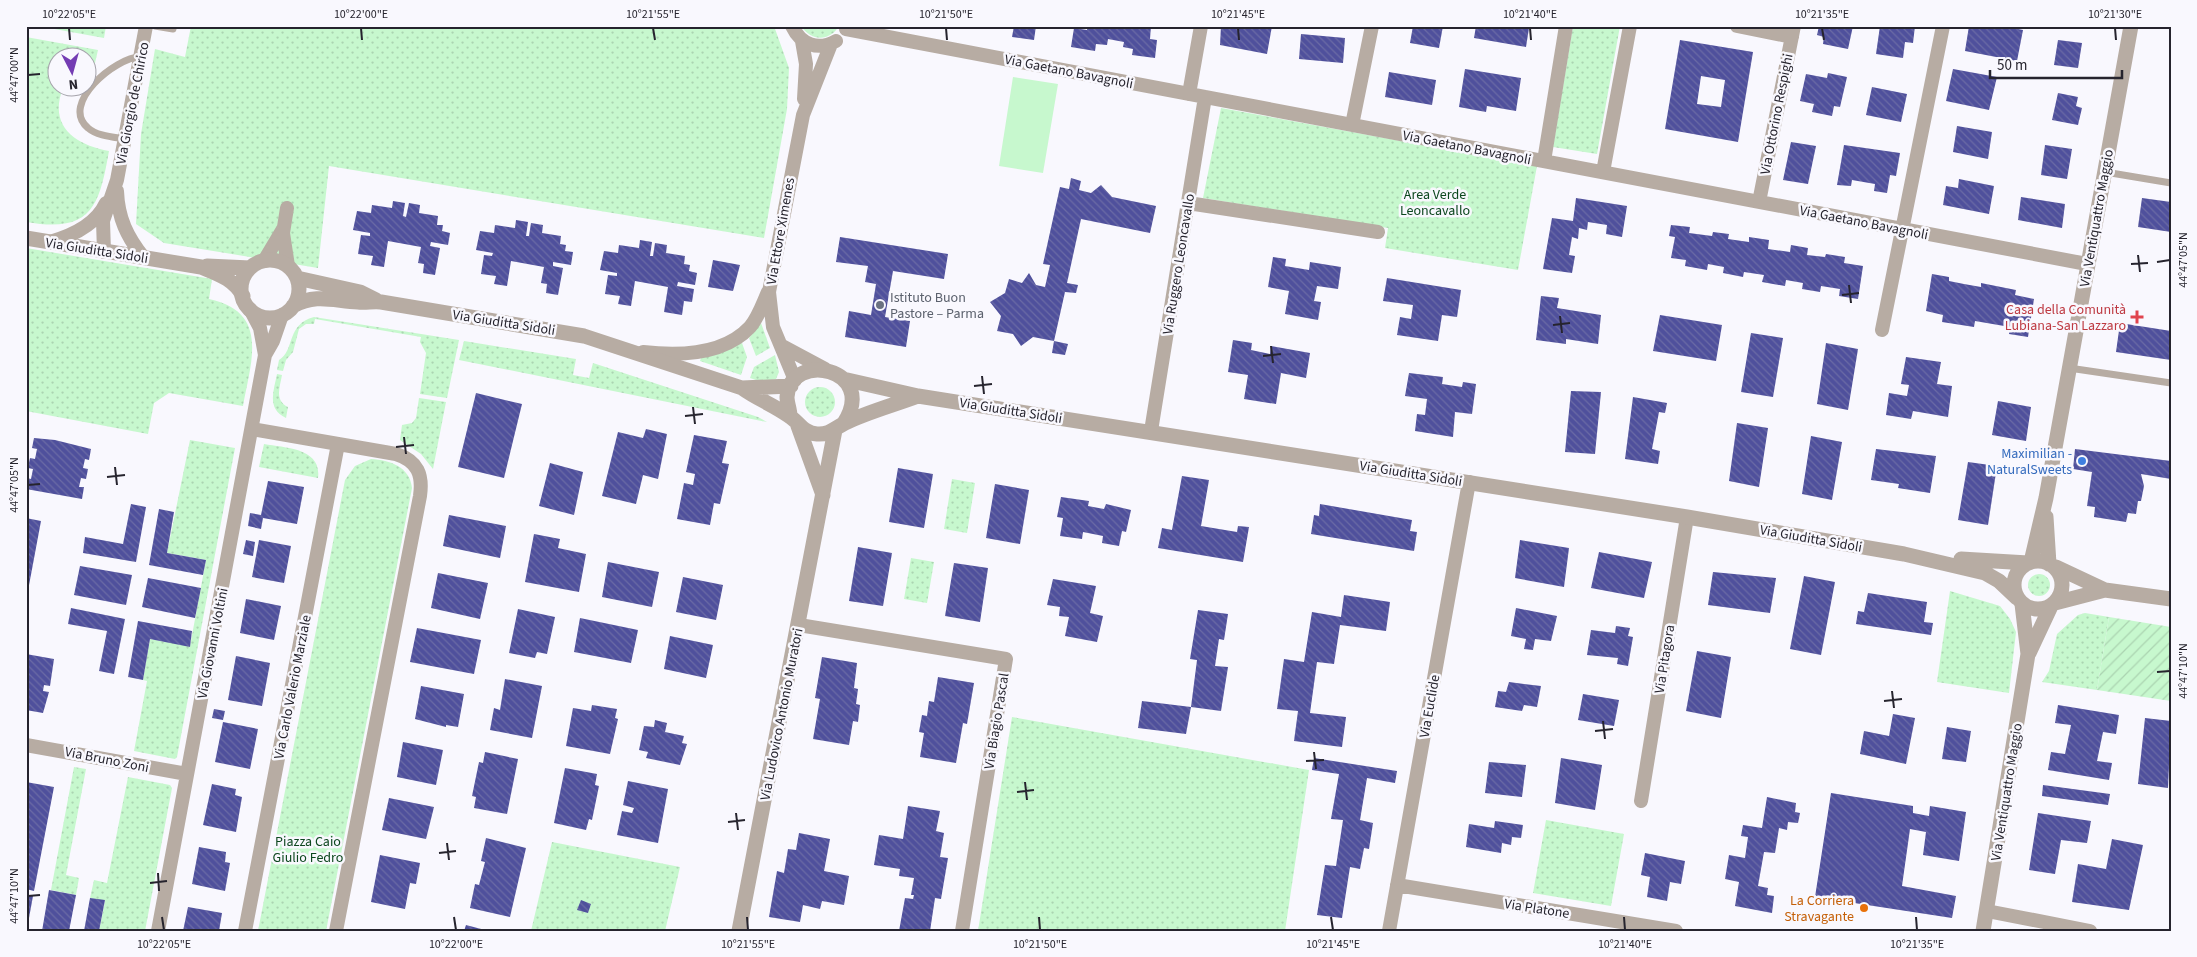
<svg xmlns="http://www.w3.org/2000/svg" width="2197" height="957" font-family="'Source Sans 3',sans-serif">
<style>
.grass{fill:url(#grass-dots)}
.garden{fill:url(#garden-furrows)}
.pitch{fill:#c7f8ce}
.building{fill:url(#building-back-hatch);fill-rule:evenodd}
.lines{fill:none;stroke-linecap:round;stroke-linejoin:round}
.service{stroke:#b7aca3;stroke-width:7}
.minor{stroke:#b7aca3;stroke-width:14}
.tertiary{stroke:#b7aca3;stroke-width:15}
.ticks{fill:none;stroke:#26242e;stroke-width:2}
.worship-dot{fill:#6b7280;stroke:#f9f8fe;stroke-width:2}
.health-dot{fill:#e0444e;stroke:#f9f8fe;stroke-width:2}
.shop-dot{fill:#3f7fe0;stroke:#f9f8fe;stroke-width:2}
.food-dot{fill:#e8710a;stroke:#f9f8fe;stroke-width:2}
.labels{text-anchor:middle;stroke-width:5;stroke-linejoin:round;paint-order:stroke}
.street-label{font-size:14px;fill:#26242e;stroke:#f9f8fe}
.park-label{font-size:14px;fill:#0c471e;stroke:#f9f8fe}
.worship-label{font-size:14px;fill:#5b616d;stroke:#f9f8fe;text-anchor:start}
.health-label{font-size:14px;fill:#be3a42;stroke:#f9f8fe;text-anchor:end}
.shop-label{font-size:14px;fill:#366cbe;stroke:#f9f8fe;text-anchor:end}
.food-label{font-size:14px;fill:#c56008;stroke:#f9f8fe;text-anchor:end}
.neatline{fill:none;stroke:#26242e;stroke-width:2}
.ticks-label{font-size:12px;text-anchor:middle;fill:#26242e}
</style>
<defs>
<pattern id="grass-dots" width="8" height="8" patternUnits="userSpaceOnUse" patternTransform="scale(1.25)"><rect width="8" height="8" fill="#c7f8ce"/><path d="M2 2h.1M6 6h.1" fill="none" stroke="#abd4b1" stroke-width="1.8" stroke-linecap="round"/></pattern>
<pattern id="garden-furrows" width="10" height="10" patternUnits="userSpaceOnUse" patternTransform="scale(1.25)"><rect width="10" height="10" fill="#c7f8ce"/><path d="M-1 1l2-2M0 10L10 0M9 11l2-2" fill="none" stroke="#abd4b1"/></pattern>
<pattern id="building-back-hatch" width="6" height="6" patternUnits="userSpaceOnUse" patternTransform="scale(1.25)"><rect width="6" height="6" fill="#4f509c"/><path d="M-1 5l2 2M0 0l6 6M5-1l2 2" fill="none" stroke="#6b6ba5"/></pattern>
</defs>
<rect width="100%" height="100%" fill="#f9f8fe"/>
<path class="grass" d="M38,26H106L104,38Z
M191,26H774L789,68L787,109L764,238L329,166L318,268L164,243L136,224L141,134L155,49L185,57Z
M801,26H839C829,42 811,41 801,26Z
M1573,26H1620L1597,154L1553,147Z
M26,37L98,50L95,63L88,67V58H58V88H63C48,126 75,145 109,151C99,208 91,233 26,222Z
M1221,108L1537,166L1518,270L1385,248L1388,228L1203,198Z
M26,248L212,279L209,299C270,312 251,361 243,406L169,393L154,403L148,434L26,411Z
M314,317L459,340L447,398L420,394L426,353L420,342L421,337L315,319L314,324H306L299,329L293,352L286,360L283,371L277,370L279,360C295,351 286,324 314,317Z
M761,323L770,348L756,356L749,338Z
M464,341L576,359L573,375L589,378L593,363L758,417L767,422L459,360Z
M742,343L747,357L741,375L700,361L701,358Z
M775,355L779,372L776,379L762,382L750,378L754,367Z
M277,374L282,375C280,387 274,400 288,407L286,418C266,409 274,390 277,374Z
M805 402a15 15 0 1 1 30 0a15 15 0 1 1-30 0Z
M419,398L446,402L433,469L421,454L400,440L402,425L412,423L416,418Z
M190,440L235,448L177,757L175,759L134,751L147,681L143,680L150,639L190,646L206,560L167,553Z
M264,444C286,448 322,448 318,478L259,467Z
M371,459C390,460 410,467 412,488L326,931H258L345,480L355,466Z
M952,479L975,483L967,533L944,529Z
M911,558L934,562L927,603L904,599Z
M2028 585a11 11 0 1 1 22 0a11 11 0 1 1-22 0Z
M1950,591L2000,606L2010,619L2016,632L2009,693L1937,682Z
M2085,613L2109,617L2097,690L2042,682L2049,671L2057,634L2078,615Z
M1012,717L1309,770L1285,931H978Z
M74,767L86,769L66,875L79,878L76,895L51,890Z
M128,777L170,785L172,788L145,931H99L105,901L90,898L94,880L107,883Z
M1546,820L1624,834L1611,906L1533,893Z
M552,842L680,867L665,931H531Z"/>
<path class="garden" d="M2109,617L2171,627V701L2097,690Z"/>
<path class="pitch" d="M1013,77L1058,84L1043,173L999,166Z"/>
<path class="building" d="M1014,26H1036L1034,40L1012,37Z
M1087,26H1151L1150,39L1157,40L1155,58L1132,55L1133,49L1123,47L1124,42L1108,39L1107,45L1096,44L1095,51L1071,47L1074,28L1087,30Z
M1221,26H1272L1267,54L1220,45Z
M1413,26H1443L1439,48L1410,43Z
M1476,26L1529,28L1526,47L1474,38Z
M1819,26H1853L1848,49L1823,44L1824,37L1817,35Z
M1880,26H1915L1913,43L1905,42L1903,58L1876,54Z
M1969,26H2003L2023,30L2017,61L1965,51Z
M1301,34L1345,38L1343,63L1299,59Z
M1680,40L1753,52L1738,142L1665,129ZM1701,76L1725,80L1721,107L1697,104Z
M2058,40L2082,43L2078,68L2054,65Z
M1465,69L1521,78L1516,111L1487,106L1486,112L1459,107Z
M1953,69L1997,77L1989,110L1946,101Z
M1389,72L1436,80L1432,105L1385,97Z
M1828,73L1847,77L1840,107L1834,106L1832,116L1812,112L1814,104L1800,101L1806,74L1827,78Z
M1872,87L1907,94L1901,122L1866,115Z
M2058,93L2078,97L2076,106L2082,108L2078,125L2052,120Z
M1957,126L1992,132L1988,159L1953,152Z
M1791,142L1816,146L1808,184L1783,180Z
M1844,145L1900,153L1896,176L1890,175L1887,193L1874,191L1875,184L1852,180L1851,186L1837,185Z
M2045,145L2072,149L2067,179L2041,175Z
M1071,178L1081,181L1079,190L1091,193L1101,185L1112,197L1156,206L1150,233L1081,219L1067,283L1078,285L1076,293L1065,292L1054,341L1033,337L1021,346L1013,334L997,331L1001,316L990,302L1005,293L1009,279L1022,283L1029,273L1036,285L1045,287L1050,265L1043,264L1060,187L1069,189Z
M1959,179L1994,186L1989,214L1943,205L1946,186L1958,188Z
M2021,197L2065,204L2062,228L2018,220Z
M1576,198L1627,206L1622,237L1606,234L1607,225L1588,222L1587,230L1579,228L1578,239L1572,237L1569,255L1575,256L1572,273L1543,269L1552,218L1573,221Z
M2142,198L2171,202V232L2138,227Z
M393,201L405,203L403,216L406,217L409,203L420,205L419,213L438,216L437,225H443L442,231L450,233L448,245L431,242L430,246L440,248L435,275L423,273L424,264L418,263L421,247L388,241L384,267L371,265L373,256L358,254L361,235L370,236V233L353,230L357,211L371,213L372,205L392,208Z
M516,220L528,222L526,236H529L531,223L543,225L542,233L561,236L560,244L566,245L565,251L573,252L571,265L553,262V266L563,268L558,295L546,293L547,284L541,283L544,267L511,261L507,286L494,284L496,276L481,274L484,255L492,256L493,253L476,250L480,231L494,233L495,225L515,228Z
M1671,225L1690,227L1689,233L1712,236L1713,232L1729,234L1728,239L1749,242V237L1769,240L1768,249L1790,252L1791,245L1808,248L1807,255L1825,257L1826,254L1845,257L1844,263L1863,266L1858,299L1839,296L1840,289L1821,286L1820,292L1802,289L1803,283L1786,280L1785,286L1762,282L1764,275L1744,272L1743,277L1723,273L1724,267L1708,264L1707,270L1685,266L1686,260L1671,258L1675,237L1669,236Z
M840,237L948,254L944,279L893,271L885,317L910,321L906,347L845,337L849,311L871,315L876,284L865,282L868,266L836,262Z
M640,240L652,242L650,256H653L655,243L667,245L666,253L685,256L684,264L690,265L689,271L697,273L695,285L678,282L677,286L694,289L692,302L684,301L682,315L664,312L668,287L635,281L631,306L618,304L620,296L605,294L608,275L617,276V273L600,270L604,251L618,253L619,245L639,248Z
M1273,257L1286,259L1285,266L1309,270L1310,262L1341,267L1338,289L1317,286L1314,301L1321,302L1318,320L1285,314L1289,291L1268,287Z
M713,260L740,265L733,291L708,287Z
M1932,274L1949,277V281L1964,284L1981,287V283L2016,290L2015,295L2034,299L2028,337L2009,334L2010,327L1975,321L1974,327L1942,322L1943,315L1926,311Z
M1387,278L1461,290L1457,317L1442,315L1438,341L1397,335L1400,317L1411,319L1413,305L1383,301Z
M1541,296L1559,298L1557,308L1601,315L1598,344L1566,339V344L1536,340Z
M1660,315L1722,325L1716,361L1653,351Z
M2120,323L2171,331V360L2116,352Z
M1751,333L1783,338L1773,397L1741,392Z
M1233,340L1252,343L1251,350L1270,354L1271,346L1310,353L1306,378L1281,373L1276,404L1244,399L1248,375L1228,372Z
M1054,341L1068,344L1065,355L1052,353Z
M1826,343L1858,349L1848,410L1817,404Z
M1906,357L1941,362L1937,384L1952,386L1948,417L1913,411L1911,419L1886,415L1889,393L1907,396L1909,385L1901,384Z
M1409,373L1443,377L1442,384L1462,387L1463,382L1476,384L1472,414L1455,412L1453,437L1415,431L1417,414L1425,415L1427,399L1405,396Z
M1571,391L1601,392L1595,454L1565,452Z
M476,393L522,404L504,478L458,467Z
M1633,397L1667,403L1665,413L1659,412L1652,449L1660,451L1658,464L1625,459Z
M1998,401L2031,407L2026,441L1992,435Z
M1737,423L1768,428L1759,487L1729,481Z
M646,429L667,434L658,479L643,475L636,504L602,496L618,432L643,438Z
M694,435L727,441L722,463L729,464L720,504L714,503L710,525L677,519L684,483L693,485L695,474L686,472Z
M1811,436L1842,442L1832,500L1802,494Z
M34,438L55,440L91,449L89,460L85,459L83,468L88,469L86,479L81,478L79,487H84L82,499L26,489L27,478L31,479L33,469L28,468L30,458L35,459L37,449L32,448Z
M1876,449L1936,456L1930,493L1898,488L1899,484L1871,480Z
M2075,449L2171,461V479L2141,474L2144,486L2141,501H2138L2136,514L2128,513L2126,522L2094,517L2095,507L2087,506L2092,472L2073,469Z
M1968,462L1997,466L1988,525L1958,520Z
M550,463L583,472L574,515L539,506Z
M898,468L933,474L924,528L889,522Z
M1182,476L1209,480L1201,526L1237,532L1238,526L1249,527L1243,562L1158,548L1162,528L1172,530Z
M268,481L304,487L297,524L263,518L261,529L248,526L250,513L261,515Z
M995,484L1029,490L1020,544L986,538Z
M1061,497L1089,501L1088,506L1104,509L1106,504L1131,510L1126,532L1122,531L1119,546L1102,543L1103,536L1083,532L1082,539L1060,536L1063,518L1057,517Z
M131,504L146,507L136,562L83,553L85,537L123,544Z
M1320,504L1412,520L1410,531L1417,532L1414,551L1311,534L1314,515L1319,516Z
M159,509L174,512L167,553L206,560L203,575L149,565Z
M449,515L506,526L500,558L443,546Z
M26,518L41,521L27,596H26Z
M534,534L560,539L558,548L586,554L579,592L525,582Z
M246,540L255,542L253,556L243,554Z
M259,540L291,546L284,583L252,577Z
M1520,540L1569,548L1564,587L1515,578Z
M858,547L892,553L883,606L849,601Z
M1599,552L1652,562L1644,598L1591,588Z
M608,562L659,572L652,607L602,597Z
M954,563L988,568L980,622L945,616Z
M80,566L132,575L126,605L74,595Z
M1713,572L1776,578L1770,613L1708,605Z
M438,573L488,583L480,619L431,608Z
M1804,576L1835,582L1821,655L1790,649Z
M683,577L723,585L716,620L676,612Z
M148,578L201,588L195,618L142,607Z
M1053,579L1096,586L1090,613L1103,616L1097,642L1065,636L1069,617L1059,616L1060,607L1047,605Z
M1868,593L1927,602L1924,622L1933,623L1931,635L1856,624L1858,611L1864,612Z
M1344,595L1390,602L1386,631L1340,625L1334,664L1317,662L1310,713L1346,717L1342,747L1294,741L1298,711L1277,709L1284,659L1304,662L1312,612L1341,617Z
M246,599L281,606L274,640L240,633Z
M71,608L125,619L114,674L99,671L107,631L68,624Z
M1516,608L1557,616L1551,641L1535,639L1533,650L1524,649L1526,639L1511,636Z
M518,609L555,617L547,654L537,652L535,658L509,653Z
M1198,610L1228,614L1224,640L1219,639L1215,666L1228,667L1221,711L1191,707L1186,734L1138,728L1142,701L1191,707L1197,660L1190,659Z
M580,618L638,630L631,663L574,652Z
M138,621L192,631L190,647L150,639L143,680L128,677Z
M1616,626L1630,628L1628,636L1633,637L1628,666L1617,664L1618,658L1587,655L1591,630L1615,633Z
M417,628L481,640L474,674L410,662Z
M670,636L713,645L706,678L664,669Z
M1697,651L1731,657L1721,718L1686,711Z
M26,654L54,659L50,686L44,685L43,691L49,692L43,713L26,710Z
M236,656L270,663L262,706L228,700Z
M822,657L857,663L854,688L858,689L856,704L860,705L858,722L853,721L849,745L813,739L820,699L815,698Z
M938,677L974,683L967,724L963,723L956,763L920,757L924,733L919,732L922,715L927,716L929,701L934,702Z
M505,679L542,686L532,738L490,730L494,708L500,710Z
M1509,682L1541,686L1537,707L1524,705L1522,711L1495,707L1498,691L1506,692Z
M421,686L464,694L458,727L446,725V727L415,719Z
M1583,694L1619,700L1614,726L1578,720Z
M592,705L617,709L615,718L618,719L610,754L566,746L573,708L591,711Z
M2058,705L2119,715L2116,734L2103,732L2097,761L2112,763L2109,780L2048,770L2051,752L2065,754L2071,725L2055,723Z
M214,709L225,711L223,720L212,718Z
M1893,714L1915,718L1906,764L1860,754L1864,731L1889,736Z
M2145,718L2171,721L2168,788L2138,784Z
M655,720L667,723L665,732L684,736L682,743L687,744L680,765L646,758L648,752L639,750L644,726L654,727Z
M223,722L258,729L250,769L215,762Z
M1947,727L1971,731L1966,762L1942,759Z
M403,742L443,750L436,785L397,777Z
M485,752L518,759L507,814L474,808L476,797L472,796L479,762L483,763Z
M1314,758L1397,771L1395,783L1367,778L1360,820L1373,823L1369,849L1364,848L1360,869L1350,867L1342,918L1317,915L1325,865L1336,866L1343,820L1331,819L1339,774L1312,770Z
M1561,758L1602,765L1595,810L1555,803Z
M1489,762L1526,765L1522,797L1485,793Z
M565,768L597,774L595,785L599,786L592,820L589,819L586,830L554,823Z
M628,781L668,789L658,843L617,835L622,811L632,813L634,808L623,805Z
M26,782L54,787L34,891L26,889Z
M212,784L236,789L235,795L242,797L236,832L203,825Z
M2043,785L2110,794L2108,805L2042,796Z
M1831,793L1913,806V813L1929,816L1930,806L1966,812L1959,861L1923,855L1926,832L1910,829L1902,886L1956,896L1952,918L1815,897Z
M1767,797L1796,803L1795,812L1800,813L1798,823L1788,822L1787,830L1779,828L1775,853L1764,852L1758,886L1768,888L1767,895L1774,896L1772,913L1735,906L1739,882L1725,879L1729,855L1745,858L1748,837L1741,836L1743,825L1762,828Z
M389,798L434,807L426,839L382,830Z
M908,806L940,811L936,831L944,833L940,857L948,858L941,899L935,898L930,931H899L905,898L913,899L914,895H911L914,878L899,876L900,869L874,865L879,835L903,839Z
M2038,813L2091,821L2087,843L2061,840L2055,874L2029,870Z
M1495,821L1523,825L1521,838L1512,837L1511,845L1502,843L1501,853L1466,847L1469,824L1494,828Z
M799,833L830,839L824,871L849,876L844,905L822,901L820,909L803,905L800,922L769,917L777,871L784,873L788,849L796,850Z
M486,838L526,848L510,917L470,908L475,884L479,885L485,862L481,861Z
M2112,839L2143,845L2129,910L2072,902L2078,864L2106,869Z
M199,847L226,852L225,862L230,863L225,891L192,884Z
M1645,853L1685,861L1681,884L1670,882L1667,901L1647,897L1650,877L1641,875Z
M380,855L420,863L416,884L410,883L405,909L371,902Z
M49,890L76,895L69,931H42Z
M26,895L33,896L27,929H26Z
M90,898L105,900L99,931H84Z
M581,900L591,904L588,913L577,910Z
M188,907L222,913L219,931H183Z
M466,925L485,930V931H464Z"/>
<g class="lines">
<path class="service" d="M155,26L173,29
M125,139C113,137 97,136 88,128C59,104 116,57 140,57
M2105,172L2171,183
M2069,368L2171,383"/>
<path class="minor" d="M792,26C801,45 818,51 836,41
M1737,26L1792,37
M846,29L2087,264
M802,41L806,64L804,99
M1189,94L1201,26
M1352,125L1372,26
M1544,161L1566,26
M1603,172L1630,26
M117,191C118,218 127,237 144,258
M1759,202L1794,26
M1188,203L1378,232
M287,208L283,233L288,266
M50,242C71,236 96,225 106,203
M104,252L103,221L117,180L146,26
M264,261L283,229
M250,309L260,328L265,355
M1882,330L1943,26
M782,346L825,369
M643,352C678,356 724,355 750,327C758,318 763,303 768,292
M795,380L773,327L769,292L803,115L831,44
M252,429L396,454C418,461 423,475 420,496L336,931
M1151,431L1205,97
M799,625L1006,659L962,931
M26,745L187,774
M1641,801L1687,517
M1397,885L1676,931
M1987,911L2090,931
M158,931L265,355L273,341L282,315
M245,931L338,444
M1389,931L1469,482"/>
<path class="tertiary" d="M26,238L201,267C218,274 234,279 243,296
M241 289a29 29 0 1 1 58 0a29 29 0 1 1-58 0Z
M207,266L250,268
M297,278L360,292L376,300
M293,306C316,293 334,301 358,302C366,303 373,301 381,302L584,336L742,388C757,399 774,405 789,416C799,422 803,433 817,434C829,435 835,428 845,423C868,412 894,405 918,396
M843,379L918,396L1687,517L1904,554L1985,573L1999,581L2017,598
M742,388L791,386
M790,416C790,410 787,403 787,397C790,350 879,368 844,423
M798,426L823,495
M2046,517L2049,564
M1961,559L2028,563
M2014 585a24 24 0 1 1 48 0a24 24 0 1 1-48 0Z
M2031,562L2046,498L2131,26
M2056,567L2105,590L2171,599
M2055,603L2105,590
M2029,653L2051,606
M739,931L835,430
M1983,931L2028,654L2022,604"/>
</g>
<path class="ticks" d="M69,28L70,40M361,28L362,40M653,28L655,40M946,28L947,40M1238,28L1239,40M1530,28L1531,40M1822,28L1824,40M2115,28L2116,40M28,75L40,74M2138,255L2140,272M2157,262L2170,260M2131,264L2148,263M1849,285L1851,303M1842,295L1859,293M1560,316L1562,333M1553,325L1570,323M1271,346L1273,363M1263,356L1281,354M982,376L984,394M974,386L992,384M693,407L695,424M685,416L703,414M404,437L406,454M396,447L414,445M115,467L117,485M107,477L125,475M28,485L40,484M2157,672L2170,671M1892,691L1894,708M1884,701L1902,699M1603,721L1605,739M1595,731L1613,729M1314,752L1316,769M1306,761L1324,760M1025,782L1027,800M1017,792L1034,790M736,813L738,830M728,822L745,820M447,843L449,860M439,853L456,851M158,873L159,891M150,883L167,881M28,896L40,895M162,917L164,930M454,917L456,930M747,917L748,930M1039,917L1040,930M1331,917L1333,930M1624,917L1625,930M1916,917L1917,930"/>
<circle class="worship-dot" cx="880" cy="305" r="5"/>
<path class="health-dot" d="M2134.5 309.5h5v5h5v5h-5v5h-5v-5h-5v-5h5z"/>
<circle class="shop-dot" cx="2082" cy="461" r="5"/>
<circle class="food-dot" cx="1864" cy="908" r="5"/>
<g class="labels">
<g class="street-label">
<text transform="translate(1069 71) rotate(11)" y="5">Via Gaetano Bavagnoli</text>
<text transform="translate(132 103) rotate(-79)" y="5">Via Giorgio de Chirico</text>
<text transform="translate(1776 114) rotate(-79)" y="5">Via Ottorino Respighi</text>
<text transform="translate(1467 147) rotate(11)" y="5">Via Gaetano Bavagnoli</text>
<text transform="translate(2096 218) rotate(-80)" y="5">Via Ventiquattro Maggio</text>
<text transform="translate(1864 222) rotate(11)" y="5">Via Gaetano Bavagnoli</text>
<text transform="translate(780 231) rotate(-80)" y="5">Via Ettore Ximenes</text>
<text transform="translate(97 250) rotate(9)" y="5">Via Giuditta Sidoli</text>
<text transform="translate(1178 264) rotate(-81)" y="5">Via Ruggero Leoncavallo</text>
<text transform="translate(504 322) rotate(9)" y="5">Via Giuditta Sidoli</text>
<text transform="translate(1011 410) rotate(9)" y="5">Via Giuditta Sidoli</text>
<text transform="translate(1411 473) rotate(9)" y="5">Via Giuditta Sidoli</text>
<text transform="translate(1811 538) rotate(10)" y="5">Via Giuditta Sidoli</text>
<text transform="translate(212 643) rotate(-79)" y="5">Via Giovanni Voltini</text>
<text transform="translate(1664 659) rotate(-81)" y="5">Via Pitagora</text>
<text transform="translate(292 687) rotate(-79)" y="5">Via Carlo Valerio Marziale</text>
<text transform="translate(1429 706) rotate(-80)" y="5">Via Euclide</text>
<text transform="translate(781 714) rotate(-79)" y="5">Via Ludovico Antonio Muratori</text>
<text transform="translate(996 721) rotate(-81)" y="5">Via Biagio Pascal</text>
<text transform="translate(107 759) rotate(11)" y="5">Via Bruno Zoni</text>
<text transform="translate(2006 792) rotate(-81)" y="5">Via Ventiquattro Maggio</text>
<text transform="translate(1537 908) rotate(9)" y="5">Via Platone</text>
</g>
<g class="park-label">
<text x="1435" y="199">Area Verde<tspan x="1435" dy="16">Leoncavallo</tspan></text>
<text x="308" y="846">Piazza Caio<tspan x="308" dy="16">Giulio Fedro</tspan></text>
</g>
<g class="worship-label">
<text x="890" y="302">Istituto Buon<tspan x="890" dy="16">Pastore – Parma</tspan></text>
</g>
<g class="health-label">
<text x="2126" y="314">Casa della Comunità<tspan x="2126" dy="16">Lubiana-San Lazzaro</tspan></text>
</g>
<g class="shop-label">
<text x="2072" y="458">Maximilian -<tspan x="2072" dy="16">NaturalSweets</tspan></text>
</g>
<g class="food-label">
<text x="1854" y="905">La Corriera<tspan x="1854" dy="16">Stravagante</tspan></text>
</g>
</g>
<rect width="2197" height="957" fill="none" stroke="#f9f8fe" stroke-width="55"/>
<g transform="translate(72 72) rotate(174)"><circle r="24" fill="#f9f8fe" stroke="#a5a3ab"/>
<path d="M0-4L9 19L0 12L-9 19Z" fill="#743cb3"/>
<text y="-8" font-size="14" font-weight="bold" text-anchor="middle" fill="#26242e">N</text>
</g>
<path d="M1990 70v8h132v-8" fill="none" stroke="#26242e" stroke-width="2.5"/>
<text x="1997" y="70" font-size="15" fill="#26242e" stroke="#f9f8fe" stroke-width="4" paint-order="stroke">50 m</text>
<rect x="28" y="28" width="2142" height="902" class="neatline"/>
<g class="ticks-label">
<text x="69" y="18">10°22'05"E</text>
<text x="361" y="18">10°22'00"E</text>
<text x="653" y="18">10°21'55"E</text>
<text x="946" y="18">10°21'50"E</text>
<text x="1238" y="18">10°21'45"E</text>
<text x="1530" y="18">10°21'40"E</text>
<text x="1822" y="18">10°21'35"E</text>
<text x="2115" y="18">10°21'30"E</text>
<text transform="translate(14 75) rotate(-90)" y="4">44°47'00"N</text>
<text transform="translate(2183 260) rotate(-90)" y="4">44°47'05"N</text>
<text transform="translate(14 485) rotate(-90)" y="4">44°47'05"N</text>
<text transform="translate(2183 671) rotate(-90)" y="4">44°47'10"N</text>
<text transform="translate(14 896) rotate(-90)" y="4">44°47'10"N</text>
<text x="164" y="948">10°22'05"E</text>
<text x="456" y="948">10°22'00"E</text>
<text x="748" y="948">10°21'55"E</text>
<text x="1040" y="948">10°21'50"E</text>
<text x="1333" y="948">10°21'45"E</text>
<text x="1625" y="948">10°21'40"E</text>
<text x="1917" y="948">10°21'35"E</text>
</g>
</svg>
